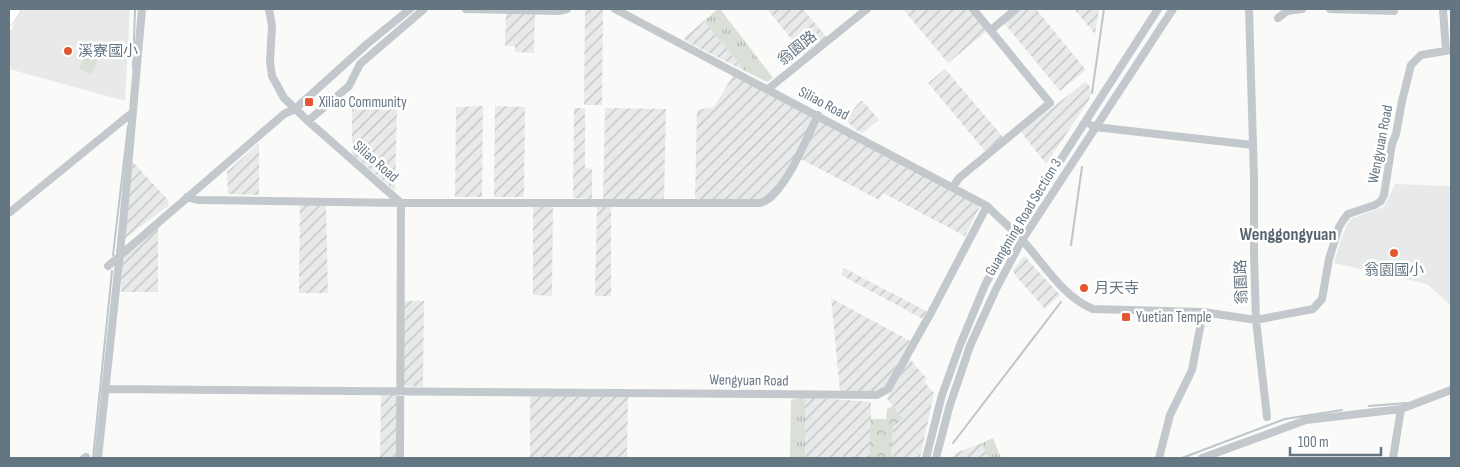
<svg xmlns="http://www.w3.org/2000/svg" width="1460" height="467" font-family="'Sofia Sans Condensed','Noto Sans TC',sans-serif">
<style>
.built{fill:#e8e9e9}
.industrial{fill:url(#industrial-furrows)}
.grass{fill:url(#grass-tufts)}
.forest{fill:url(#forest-crowns)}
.pitch{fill:#dadfd7}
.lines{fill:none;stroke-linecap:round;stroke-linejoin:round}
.stream{stroke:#bbc7cb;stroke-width:2}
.major-casing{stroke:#b5babe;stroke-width:11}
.minor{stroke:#c3c8cc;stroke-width:8}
.major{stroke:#fff;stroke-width:10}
.poi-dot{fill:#e4572e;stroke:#fff;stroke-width:2}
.labels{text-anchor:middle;stroke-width:5;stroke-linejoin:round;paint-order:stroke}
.street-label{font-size:15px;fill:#657683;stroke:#fff}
.poi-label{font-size:15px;fill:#657683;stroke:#fff;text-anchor:start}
.quarter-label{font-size:18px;font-weight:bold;fill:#57646e;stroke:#fff}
</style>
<defs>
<pattern id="industrial-furrows" width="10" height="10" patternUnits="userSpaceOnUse" patternTransform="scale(1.25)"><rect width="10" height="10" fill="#e8e9e9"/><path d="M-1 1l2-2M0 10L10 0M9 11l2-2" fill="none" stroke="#c0c1c2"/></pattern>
<pattern id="grass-tufts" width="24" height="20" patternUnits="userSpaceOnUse" patternTransform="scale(1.25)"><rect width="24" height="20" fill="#dadfd7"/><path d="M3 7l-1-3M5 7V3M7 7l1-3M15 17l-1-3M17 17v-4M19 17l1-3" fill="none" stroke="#b4b9b4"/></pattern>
<pattern id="forest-crowns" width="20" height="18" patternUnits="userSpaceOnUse" patternTransform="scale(1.25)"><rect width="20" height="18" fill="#dadfd7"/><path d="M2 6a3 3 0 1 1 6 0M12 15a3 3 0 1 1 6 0" fill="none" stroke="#b4b9b4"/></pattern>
</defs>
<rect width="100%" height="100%" fill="#fafaf8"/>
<path class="built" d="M22,9H130L125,101L9,69V34Z
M1395,184L1451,186V306L1427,284L1334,263L1342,236L1350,219L1384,207Z"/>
<path class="industrial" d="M585,9H603L602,105H584Z
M767,9H803L828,39L806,57Z
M903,9H970L988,30L948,63Z
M1022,9H1036L1086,70L1060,91L1004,23Z
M1074,9H1099L1095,34Z
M506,13L535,14L534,53L515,52V46H505Z
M704,21L745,71L686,41L684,38Z
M945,69L1003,137L985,151L928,83Z
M734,74L813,117V122L774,194L767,200H695L697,110L713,107L716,104Z
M1085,82L1089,85L1091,93L1089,100L1046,164L1021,132Z
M861,101H863L879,120L862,133L856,130L845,119Z
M352,105H397L395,191L352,154Z
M483,106L482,197H455L456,107Z
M495,106L525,107L524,197H494Z
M574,108H585V168L592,169V199L573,198Z
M605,108L666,109L664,200L603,199Z
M820,121L978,205L979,208L965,236L883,193L879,200L799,158Z
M259,143V195L228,194L227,172Z
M131,160L168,200L169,205L123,240Z
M553,203L552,296L533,295V206Z
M300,204H326L328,293H299Z
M597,204H611V296H595Z
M158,227V292H121L122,256Z
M1024,256L1060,295L1045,309L1015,275L1013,270Z
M844,268L926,311L923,319L841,275Z
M831,298L910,341L883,390L880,392L840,391Z
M404,301H424L423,387L402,386Z
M909,358L927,379L924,382L934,393L920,458H891L893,427L903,418L887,399Z
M381,394H398L397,458H380Z
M530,395L628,396L627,458H530Z
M805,397L871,402L870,458H805Z
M982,443L988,458H952L956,453Z"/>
<path class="grass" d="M718,9H720L773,78L767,82L745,71L704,21Z
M805,397V458H790L791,400Z
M993,438L1001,458H988L982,443Z"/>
<path class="forest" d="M893,406L903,418L893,427L891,458H870V419H886L887,409Z"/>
<path class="pitch" d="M89,46L101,52L92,74L79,69Z"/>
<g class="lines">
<path class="stream" d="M133,68L135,9
M1092,93L1104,9
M1071,245L1082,167
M113,255L128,126
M1369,406L1407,403
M953,443L1061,302
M93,458L112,271
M1182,458L1285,419L1342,410"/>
<defs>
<path id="major" d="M9,20L16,9"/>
</defs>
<use href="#major" class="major-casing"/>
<path class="minor" d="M269,9L272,26L270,62L272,76L284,98L308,121L401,203L400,458
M466,9L559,11L567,9
M615,9L987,206C999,218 1012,229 1024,242C1045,265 1063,297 1093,309L1203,312L1256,320L1313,309L1322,299L1329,259L1339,227L1344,219L1348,214L1375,205L1381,201L1384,195L1392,144L1396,134L1402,101L1411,65L1421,55L1451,50
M1249,9L1254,179V256L1256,320L1267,417
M1330,9L1394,11
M1443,9L1446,51
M1278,18L1287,11L1302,9
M991,30L1016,9
M768,89L867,9
M308,121L349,86L360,64L424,9
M1091,125L1095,127L1253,145
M953,187L959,178L1050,103L973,9
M187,197L198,200L401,203H760C765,201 769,200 773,195C792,176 806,139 818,115
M9,213L133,112
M108,266L284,114L295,109L367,44L410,9
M105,389L877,395L888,389L933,309L987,206
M84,458L86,457
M98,458L123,224L142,9
M926,458L942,395L960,345L985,285L1014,232L1158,9
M936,458L949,408L970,346L996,289L1022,240L1173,9
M1159,458L1170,415L1192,370L1203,312
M1202,458L1306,420L1401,409L1451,390
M1393,458L1401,409"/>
<use href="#major" class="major"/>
</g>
<g class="poi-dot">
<circle cx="68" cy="51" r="5"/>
<rect x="304" y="97" width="10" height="10" rx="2.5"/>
<circle cx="1394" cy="253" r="5"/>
<circle cx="1084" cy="288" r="5"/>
<rect x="1121" y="312" width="10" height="10" rx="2.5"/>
</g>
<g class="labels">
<g class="street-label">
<text transform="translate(797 48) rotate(-39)" y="5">翁園路</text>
<text transform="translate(824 103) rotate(28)" y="5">Siliao Road</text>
<text transform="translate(1380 144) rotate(-79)" y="5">Wengyuan Road</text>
<text transform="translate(376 161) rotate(41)" y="5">Siliao Road</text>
<text transform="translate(1023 217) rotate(-59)" y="5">Guangming Road Section 3</text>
<text transform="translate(1241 282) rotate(-92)" y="5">翁園路</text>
<text transform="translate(749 380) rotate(1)" y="5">Wengyuan Road</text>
</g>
<g class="poi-label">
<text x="78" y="56">溪寮國小</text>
<text x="319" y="107">Xiliao Community</text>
<text x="1394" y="275" text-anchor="middle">翁園國小</text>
<text x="1094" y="293">月天寺</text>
<text x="1136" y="322">Yuetian Temple</text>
</g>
<g class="quarter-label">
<text x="1288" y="240">Wenggongyuan</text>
</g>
</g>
<rect width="1460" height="467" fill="none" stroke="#657683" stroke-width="20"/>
<path d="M1290 447v8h91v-8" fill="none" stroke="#657683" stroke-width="2.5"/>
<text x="1298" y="447" font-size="15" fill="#657683" stroke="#ffffff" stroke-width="4" paint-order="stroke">100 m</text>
</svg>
